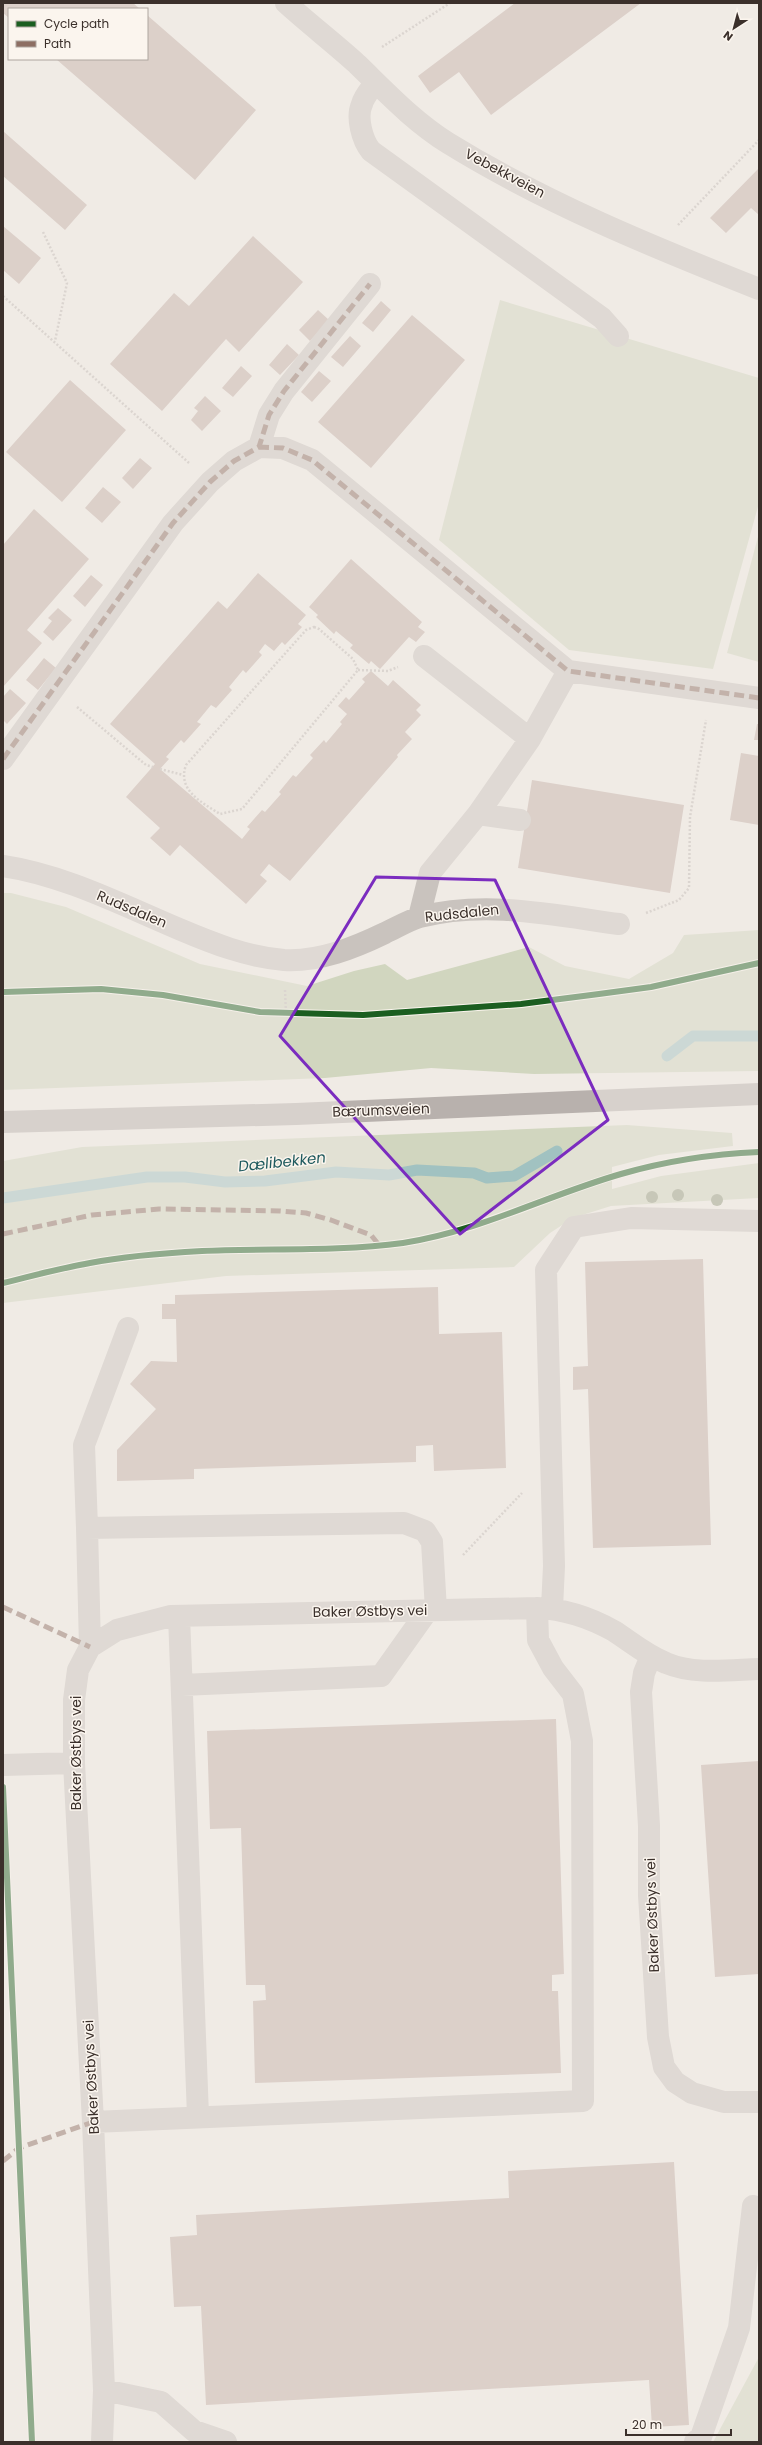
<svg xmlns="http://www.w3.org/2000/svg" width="762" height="2445" font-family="Poppins,sans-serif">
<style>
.green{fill:#d1d6bf}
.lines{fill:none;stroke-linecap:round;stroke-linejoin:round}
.stream{stroke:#a1c2c1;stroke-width:11}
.building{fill:#c3afa7}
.path{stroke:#c2bbb6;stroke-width:2.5;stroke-dasharray:2 2;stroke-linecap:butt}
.minor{stroke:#c9c3be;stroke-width:22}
.major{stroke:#b8b1ad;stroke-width:22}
.quiet{stroke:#8d6e63;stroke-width:5;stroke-dasharray:10 5;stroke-linecap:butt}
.cycleway-casing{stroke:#fbf5ee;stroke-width:8}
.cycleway{stroke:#1b5e20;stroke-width:6}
.tree{fill:#959b80}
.marked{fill:none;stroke:#7b2cbf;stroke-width:3;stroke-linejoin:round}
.labels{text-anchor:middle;stroke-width:3;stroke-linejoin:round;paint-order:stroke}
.street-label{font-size:14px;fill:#3b302b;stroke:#fbf5ee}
.water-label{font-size:15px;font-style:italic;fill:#1f5a5e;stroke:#fbf5ee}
</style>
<rect width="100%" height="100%" fill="#f0ebe5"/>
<path class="green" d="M500,300L759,378V503L713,669L569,650L439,540Z
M759,533V662L727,653Z
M3,893H11L66,907L200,964L307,986L354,971L385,964L407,980L529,947L565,966L629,979L673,953L684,935L759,930V1071L534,1074L431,1068L325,1078L3,1090Z
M627,1125L732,1133L733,1146L659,1155L612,1167V1189L661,1176L759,1163V1198L611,1206L573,1218L550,1233L514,1267L226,1276L3,1303V1161L82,1147Z
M759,2357V2442H713Z"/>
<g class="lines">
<path class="stream" d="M667,1056L693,1036H759
M3,1198L147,1177H185L225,1182L265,1181L336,1172L389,1175L417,1170L474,1173L487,1178L514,1176L557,1151"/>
</g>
<path class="building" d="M3,3H133L140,9H9V18L3,13Z
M515,3H641L491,115L459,72L430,93L418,76Z
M147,15L256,110L195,180L56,59H147Z
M3,131L87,205L65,230L3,176Z
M759,168V215L751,208L726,233L710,218Z
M3,226L41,258L19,284L3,270Z
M253,236L303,282L239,352L226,339L162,411L110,364L174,293L189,306Z
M381,301L391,310L373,332L362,323Z
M318,310L329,320L310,341L299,330Z
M412,315L465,360L371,468L318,422Z
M350,336L361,346L343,367L331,357Z
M287,344L299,355L280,375L269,365Z
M241,366L252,376L233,397L222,388Z
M319,371L331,381L312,402L301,392Z
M70,380L126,430L62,502L6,452Z
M205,396L221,411L202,431L191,420L198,411L194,408Z
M140,458L152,468L133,489L122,478Z
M103,487L121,502L102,523L85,508Z
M34,509L89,559L27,630L42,643L3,687V545Z
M351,559L422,622L418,627L425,632L416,642L409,637L380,669L371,661L369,664L350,648L353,645L336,631L334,634L316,617L318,615L309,607Z
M258,573L306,615L298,624L302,627L285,645L282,642L274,651L265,644L259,652L262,655L246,673L243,670L229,687L232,690L216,708L211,705L197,722L201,724L184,743L181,740L166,757L169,759L160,769L242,839L250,829L247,827L262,810L265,812L281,794L279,792L293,775L296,777L313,758L310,755L324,740L326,743L342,724L340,722L347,714L338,706L346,697L349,700L365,682L362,679L371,671L388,686L393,680L421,705L416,710L421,715L405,732L412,739L397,755L398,757L290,881L269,864L260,875L267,881L246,904L180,845L170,856L150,838L160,828L126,797L155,764L110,724L218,601L227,609Z
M91,575L103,585L85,607L73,596Z
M58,608L72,620L53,641L43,632L52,621L48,618Z
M44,658L56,668L38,690L26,680Z
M10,689L26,703L7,724L3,720V697Z
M757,724H759V740H754Z
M741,753L759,756V825L730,820Z
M532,780L684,805L670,893L518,868Z
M703,1259L711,1545L593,1548L588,1389L573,1390V1367L588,1366L585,1262Z
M438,1287L439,1334L502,1332L506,1468L434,1471L433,1445L416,1446V1462L194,1469V1479L117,1481V1450L156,1409L130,1384L151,1361L177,1362L176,1319H162V1304H175V1295Z
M556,1719L564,1974L552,1975V1991H558L561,2073L255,2083L253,2001L266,2000L265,1985H246L241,1828L210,1829L207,1731Z
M759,1761V1974L715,1977L701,1765Z
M674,2162L689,2425L652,2427L649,2380L206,2405L201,2306L174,2307L170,2237L197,2235L196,2215L509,2198L508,2171Z"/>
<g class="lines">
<path class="path" d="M382,47L450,3
M678,225L759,140
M43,232L67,283L55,341
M3,296L189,463
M314,627L319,629L353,659L358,670L242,809L220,814C201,802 177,790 186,765L306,630Z
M358,670L388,671L398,667
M77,707L146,765L153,767
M160,769L183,775
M646,913L679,900L689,888L690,817L706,720
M285,990L286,1014
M463,1555L522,1493"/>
<path class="minor" d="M286,3C309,24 334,43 357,64C386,92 413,121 448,143C545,203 653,247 759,289
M375,83C371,89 364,96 362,104C356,117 362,140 371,151L602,318L618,336
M259,447L283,448L312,460L568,671L759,698
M424,656L530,739
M3,759L173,523L210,482L234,461L259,447L269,415L284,391L370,284
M478,814L520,820
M3,866C64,875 122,905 179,929C212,943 247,957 284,960C319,962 354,948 385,933C396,928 409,920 420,917C486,900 553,915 619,924
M419,917L430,873L478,814L530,739L568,671
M128,1328L84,1445L87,1528L404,1523L425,1531L432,1542L436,1610
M87,1528L90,1647
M552,1608L554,1566L546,1270L574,1227L631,1218L759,1221
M179,1616L198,2116
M651,1656L644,1673L641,1692L649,1826V1895L658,2037L664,2067L675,2082L692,2093L724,2102H759
M182,1685L381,1676L428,1610
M3,1765L74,1763
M93,2122L583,2101L582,1741L573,1694L553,1668L538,1640L537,1608
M104,2390L161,2402L194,2431L226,2442
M102,2442L104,2390L93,2122L74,1763V1700L78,1670L90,1647L117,1630L171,1616L537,1608C565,1609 589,1617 614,1631C631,1642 646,1655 666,1663C694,1675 729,1670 759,1669
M695,2442L701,2437L739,2328L753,2206"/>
<path class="major" d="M3,1122L296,1114L759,1094"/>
<path class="quiet" d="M259,447L283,448L312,460L568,671L759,698
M3,759L173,523L210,482L234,461L259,447L269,415L284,391L370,284
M3,1234L92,1215L159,1209L280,1211L306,1213L331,1220L371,1235L379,1245
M3,1607L90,1647
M3,2161L19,2148L93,2122"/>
<defs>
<path id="cycleway" d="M3,992L101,989L163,995L260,1012L363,1015L521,1004L599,994L651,987L759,963
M3,1283C32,1276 61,1268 90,1263C126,1256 165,1253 202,1251C268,1248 337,1252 403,1243C480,1231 548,1195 621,1174C666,1161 713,1154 759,1152
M3,1787L32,2442"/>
</defs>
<use href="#cycleway" class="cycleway-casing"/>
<use href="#cycleway" class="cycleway"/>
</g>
<g class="tree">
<circle cx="678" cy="1195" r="6"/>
<circle cx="652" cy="1197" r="6"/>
<circle cx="717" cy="1200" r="6"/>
</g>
<path d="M0 0H762V2445H0ZM376,877L495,880L608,1120L460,1234L280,1036Z" fill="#f0ebe5" fill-opacity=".55" fill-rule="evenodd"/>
<path class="marked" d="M376,877L495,880L608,1120L460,1234L280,1036Z"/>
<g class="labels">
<g class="street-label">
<text transform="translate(505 173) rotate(28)" y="5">Vebekkveien</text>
<text transform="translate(132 909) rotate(23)" y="5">Rudsdalen</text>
<text transform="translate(462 913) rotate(-6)" y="5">Rudsdalen</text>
<text transform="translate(381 1110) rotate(-2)" y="5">Bærumsveien</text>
<text transform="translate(370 1611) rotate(-1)" y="5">Baker Østbys vei</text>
<text transform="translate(76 1753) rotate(-90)" y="5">Baker Østbys vei</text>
<text transform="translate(652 1915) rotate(-92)" y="5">Baker Østbys vei</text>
<text transform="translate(91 2077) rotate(-93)" y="5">Baker Østbys vei</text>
</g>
<g class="water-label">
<text transform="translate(282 1162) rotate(-6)" y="5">Dælibekken</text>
</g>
</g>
<rect width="762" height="2445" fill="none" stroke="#3b302b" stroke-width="8"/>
<rect x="8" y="8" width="140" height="52" fill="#fbf5ee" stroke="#aea6a0"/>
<rect x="16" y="21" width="20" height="6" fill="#1b5e20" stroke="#aea6a0"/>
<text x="44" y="28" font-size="12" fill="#3b302b">Cycle path</text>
<rect x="16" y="41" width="20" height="6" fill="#8d6e63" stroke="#aea6a0"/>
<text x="44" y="48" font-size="12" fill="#3b302b">Path</text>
<g transform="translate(734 28) rotate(216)" stroke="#fbf5ee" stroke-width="3" paint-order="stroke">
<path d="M0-3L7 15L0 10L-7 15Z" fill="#3b302b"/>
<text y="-6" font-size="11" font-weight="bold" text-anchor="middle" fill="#3b302b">N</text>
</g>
<path d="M626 2429v6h105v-6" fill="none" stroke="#3b302b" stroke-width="2"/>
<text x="632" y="2429" font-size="12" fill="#3b302b" stroke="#fbf5ee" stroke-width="3" paint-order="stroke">20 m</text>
</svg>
